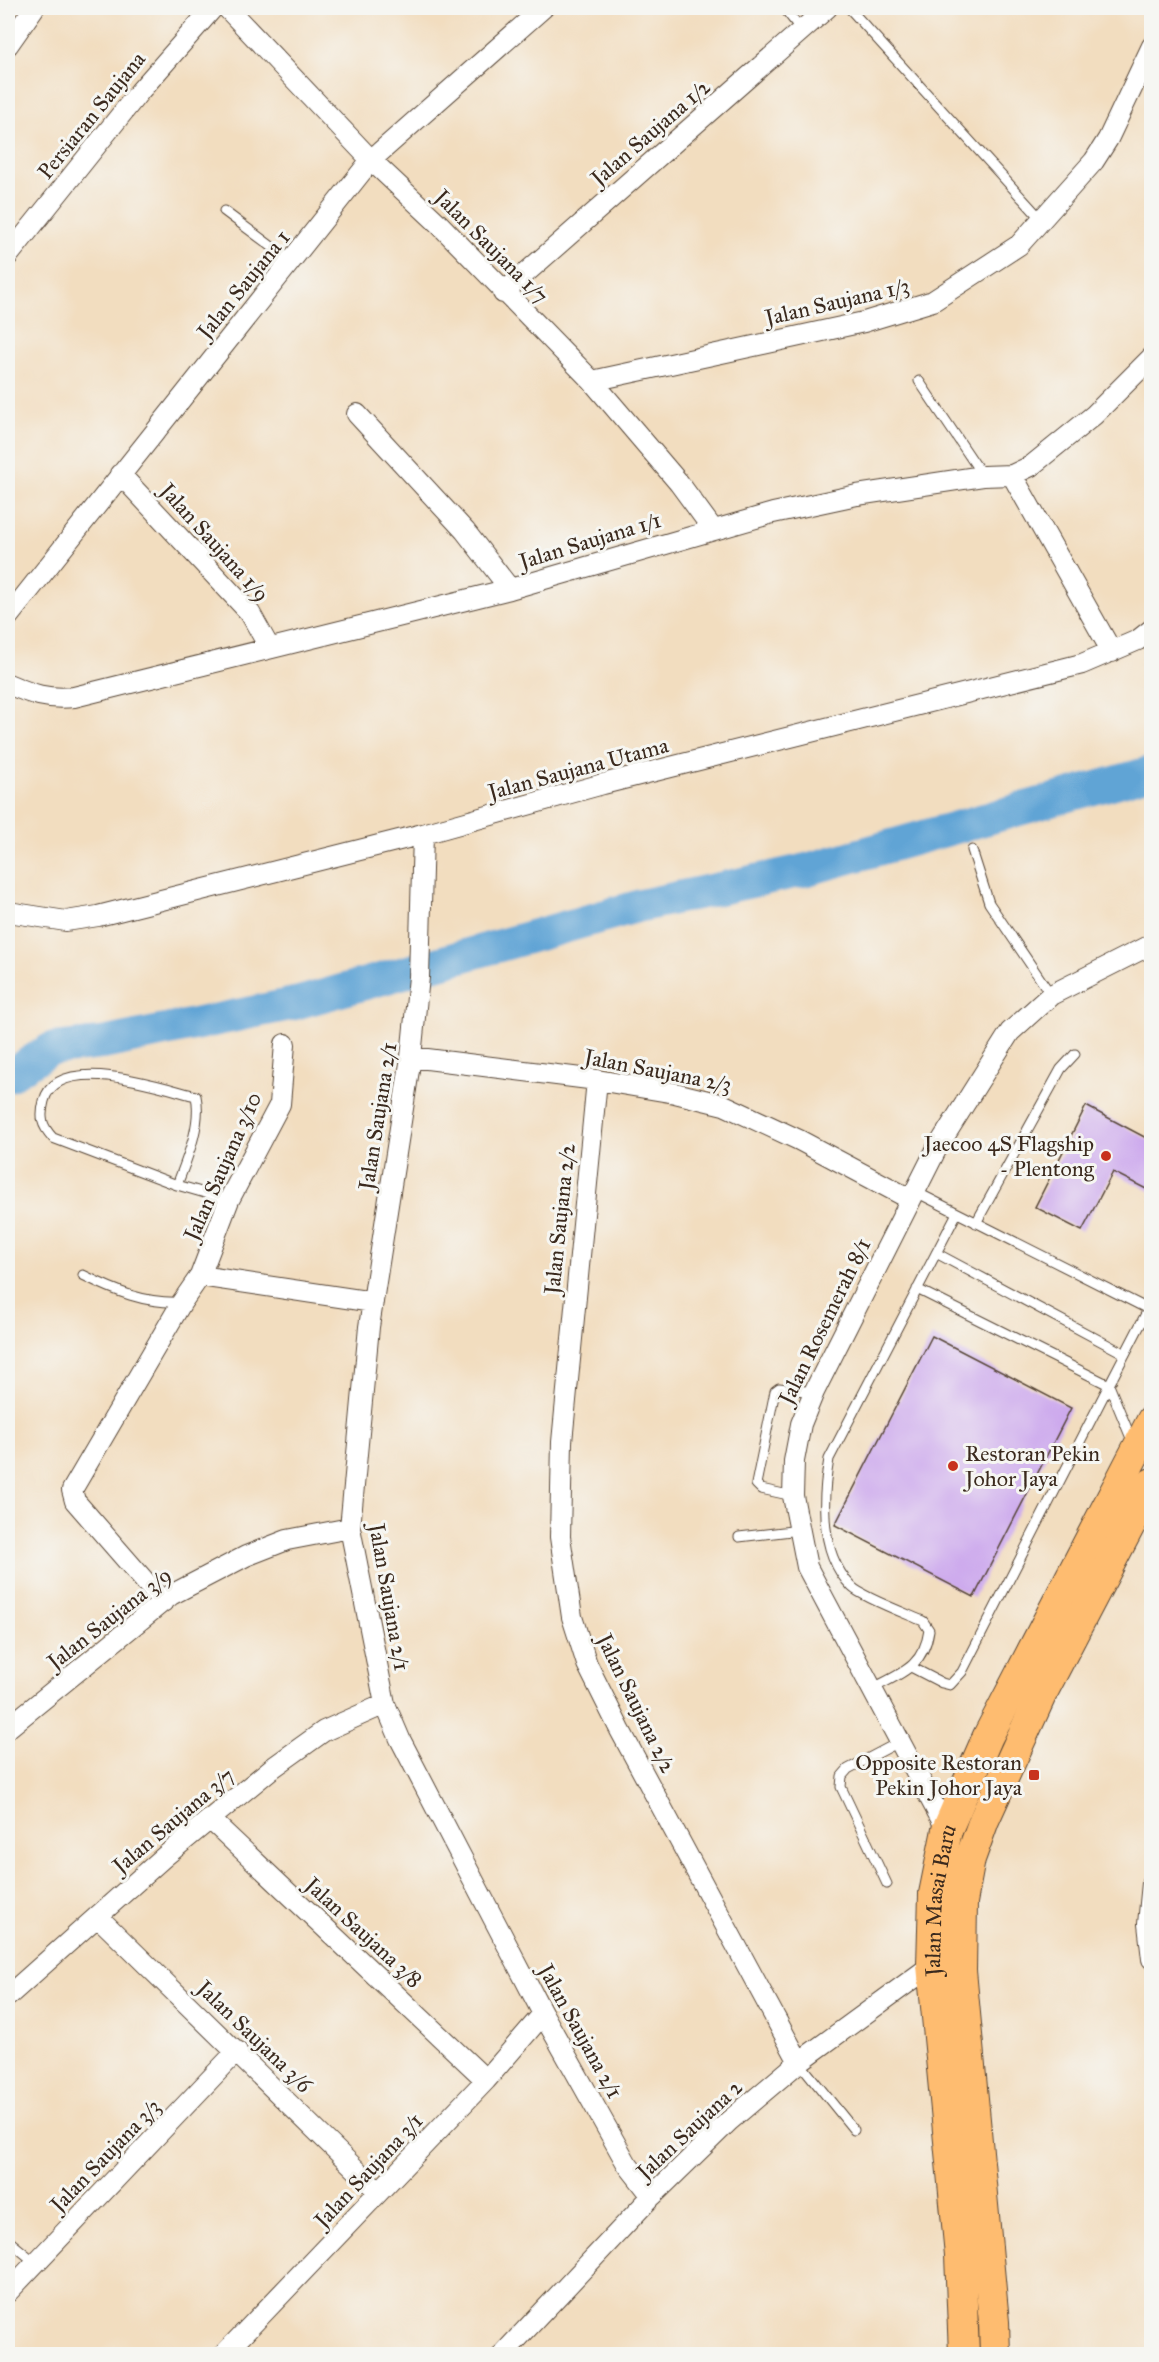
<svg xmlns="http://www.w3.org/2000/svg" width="1159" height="2362" font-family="'IM FELL Great Primer',serif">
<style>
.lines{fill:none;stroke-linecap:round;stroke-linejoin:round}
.river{stroke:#61a4d5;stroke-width:33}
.building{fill:#cdaaed}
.service-casing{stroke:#564536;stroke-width:11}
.minor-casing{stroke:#564536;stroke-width:22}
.primary-casing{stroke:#564536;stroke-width:32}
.service{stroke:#fff;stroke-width:9}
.minor{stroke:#fff;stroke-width:20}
.primary{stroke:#febc70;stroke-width:30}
.poi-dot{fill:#c8321e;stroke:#f6f6f2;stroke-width:2}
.labels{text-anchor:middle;stroke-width:6;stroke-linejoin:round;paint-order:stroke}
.street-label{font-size:22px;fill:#3b2a1e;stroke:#f6f6f2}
.poi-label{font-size:22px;fill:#3b2a1e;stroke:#f6f6f2;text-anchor:end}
</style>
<rect width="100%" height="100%" fill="#f6f6f2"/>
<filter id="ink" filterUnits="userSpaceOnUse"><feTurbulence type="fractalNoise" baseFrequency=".0167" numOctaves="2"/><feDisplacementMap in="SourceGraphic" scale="12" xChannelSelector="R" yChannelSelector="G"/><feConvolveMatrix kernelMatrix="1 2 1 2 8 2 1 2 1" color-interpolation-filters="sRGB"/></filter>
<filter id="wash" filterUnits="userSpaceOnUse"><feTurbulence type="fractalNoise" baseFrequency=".008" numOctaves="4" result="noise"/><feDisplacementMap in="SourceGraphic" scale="24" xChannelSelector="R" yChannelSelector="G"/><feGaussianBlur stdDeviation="1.35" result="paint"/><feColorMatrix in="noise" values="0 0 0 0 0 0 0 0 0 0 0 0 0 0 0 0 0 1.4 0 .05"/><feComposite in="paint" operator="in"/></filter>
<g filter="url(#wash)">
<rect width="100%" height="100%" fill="#f2ddbf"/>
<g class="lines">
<path class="river" d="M8,1076L51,1049L105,1043L297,1003L639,906L805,870L1152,772"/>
</g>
<g id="blocks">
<path class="building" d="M1086,1106L1152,1141V1192L1113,1172L1082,1231L1035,1207Z
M932,1336L1071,1408L974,1597L835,1525Z"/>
</g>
</g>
<g filter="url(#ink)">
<use href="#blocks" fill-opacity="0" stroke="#564536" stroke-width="1.5"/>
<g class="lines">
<defs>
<path id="service" d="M784,8L802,31
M849,8L1040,218
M224,211L291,261
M919,381L983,476
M972,850L989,903L1051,995
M177,1185C187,1159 202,1124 196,1096C163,1088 57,1051 44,1101C40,1117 41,1125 53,1138L177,1185L229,1200
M914,1191L1148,1309
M976,1223L1061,1069L1075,1054
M936,1253L1125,1354
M83,1275C115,1291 145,1304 182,1302
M1133,1443L1109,1385L1152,1302
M793,1496L761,1489L756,1484L775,1391L779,1388L814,1392
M739,1537L800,1530
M913,1668L942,1683L950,1685L962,1672L1109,1385L917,1289
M873,1688C902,1673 924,1666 929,1630L923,1621C907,1614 862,1597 852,1587C819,1554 822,1500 829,1459L957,1213
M887,1884L841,1787L842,1776L848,1769L901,1741
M799,2062L854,2130
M8,2240L36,2263"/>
<path id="minor" d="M227,8L371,160L439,224L592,381L679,483L712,528
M8,45L34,8
M8,256L140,91L213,8
M503,293L827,8
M592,381L864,322L933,301L1019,245L1094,161L1108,139L1152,46
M357,414L465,531L510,589
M120,474L250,613L269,647
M1012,475L1112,652
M8,617L371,160L543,8
M8,684C31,694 48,700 74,697L510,589L773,513L857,495L983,476L1012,475L1031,466L1094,415L1152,357
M423,834L419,977L411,1057L369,1327L350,1528L385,1704L400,1739L543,2014L627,2164L652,2196
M8,912L66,921L98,916L423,834L603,784L1082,664L1138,640L1152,629
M411,1057L597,1080L675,1093L724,1105L799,1140L910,1199
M597,1080L562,1442L560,1537L572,1617L587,1664L620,1730L799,2062
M200,1276L373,1302
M163,1602L75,1501L72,1490L182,1302L200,1276L229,1200L280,1104L285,1044
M8,1728L171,1595L246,1556L287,1540L350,1528
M210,1819L486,2080
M947,1830L807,1567L793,1496L794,1461L801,1424L814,1392L937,1148L1010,1032L1051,995L1152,944
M1152,1883L1148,1924L1152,1959
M98,1917L378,2191
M8,1996L164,1857L271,1769L324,1731L385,1704
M8,2292L237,2051
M224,2354L486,2080L543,2014
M503,2354L652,2196L729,2121L799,2062L932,1965"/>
<g id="primary">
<path id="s1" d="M964,2354L960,2255L932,1965L934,1894L947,1830L988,1736L1152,1420"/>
<path d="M995,2354L994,2322L961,1971L962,1902L970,1859L984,1820L1041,1695L1152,1483"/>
</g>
</defs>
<use href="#service" class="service-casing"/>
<use href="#minor" class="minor-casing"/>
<use href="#primary" class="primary-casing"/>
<use href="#service" class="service"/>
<use href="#minor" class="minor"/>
<use href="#primary" class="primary"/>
</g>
</g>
<g class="poi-dot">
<circle cx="1106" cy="1156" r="6"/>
<circle cx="953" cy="1466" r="6"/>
<rect x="1028" y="1769" width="12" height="12" rx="3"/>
</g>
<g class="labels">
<g class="street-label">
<text transform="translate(91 115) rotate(-51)" y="8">Persiaran Saujana</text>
<text transform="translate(650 132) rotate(-41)" y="8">Jalan Saujana 1/2</text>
<text transform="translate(492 246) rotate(45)" y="8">Jalan Saujana 1/7</text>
<text transform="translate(243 284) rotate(-51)" y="8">Jalan Saujana 1</text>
<text transform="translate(837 301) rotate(-13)" y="8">Jalan Saujana 1/3</text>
<text transform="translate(590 540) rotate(-17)" y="8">Jalan Saujana 1/1</text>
<text transform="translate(215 542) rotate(48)" y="8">Jalan Saujana 1/9</text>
<text transform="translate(578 768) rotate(-15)" y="8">Jalan Saujana Utama</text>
<text transform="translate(658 1070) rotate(11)" y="8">Jalan Saujana 2/3</text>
<text transform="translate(377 1116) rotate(-81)" y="8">Jalan Saujana 2/1</text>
<text transform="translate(222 1166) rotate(-66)" y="8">Jalan Saujana 3/10</text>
<text transform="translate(559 1219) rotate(-84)" y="8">Jalan Saujana 2/2</text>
<text transform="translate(824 1321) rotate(-64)" y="8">Jalan Rosemerah 8/1</text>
<text transform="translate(390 1597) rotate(80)" y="8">Jalan Saujana 2/1</text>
<text transform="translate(109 1618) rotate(-38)" y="8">Jalan Saujana 3/9</text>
<text transform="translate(637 1703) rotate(64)" y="8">Jalan Saujana 2/2</text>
<text transform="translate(173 1820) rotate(-40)" y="8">Jalan Saujana 3/7</text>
<text dy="8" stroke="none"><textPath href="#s1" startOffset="456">Jalan Masai Baru</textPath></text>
<text transform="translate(364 1932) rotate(43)" y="8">Jalan Saujana 3/8</text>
<text transform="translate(581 2031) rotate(61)" y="8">Jalan Saujana 2/1</text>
<text transform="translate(255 2036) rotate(44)" y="8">Jalan Saujana 3/6</text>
<text transform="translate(689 2129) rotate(-43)" y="8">Jalan Saujana 2</text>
<text transform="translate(105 2155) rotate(-46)" y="8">Jalan Saujana 3/3</text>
<text transform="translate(368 2170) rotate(-47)" y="8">Jalan Saujana 3/1</text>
</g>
<g class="poi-label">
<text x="1094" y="1151">Jaecoo 4S Flagship<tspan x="1094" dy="25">- Plentong</tspan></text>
<text x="965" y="1461" text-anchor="start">Restoran Pekin<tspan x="965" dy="25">Johor Jaya</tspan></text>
<text x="1022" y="1770">Opposite Restoran<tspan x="1022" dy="25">Pekin Johor Jaya</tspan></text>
</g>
</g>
<rect width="1159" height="2362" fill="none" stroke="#f6f6f2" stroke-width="30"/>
</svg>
